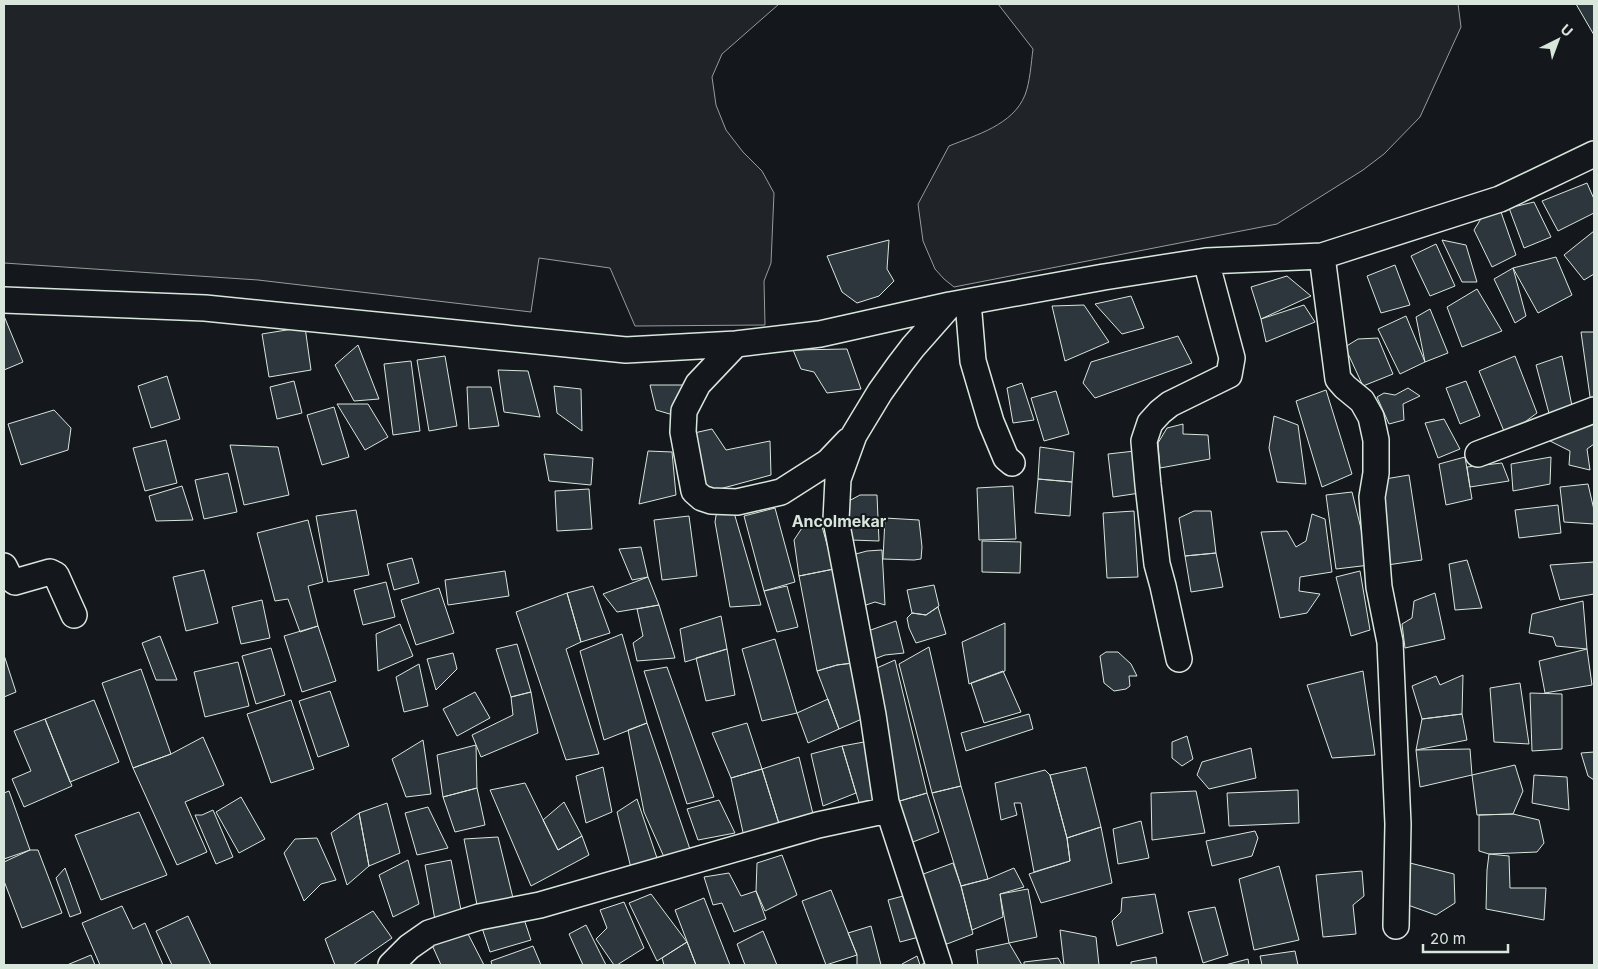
<svg xmlns="http://www.w3.org/2000/svg" width="1598" height="969" font-family="Inter,sans-serif">
<style>
.green{fill:#202428;stroke:#939e99}
.building{fill:#2c363c;stroke:#d8e6dc}
.lines{fill:none;stroke-linecap:round;stroke-linejoin:round}
.street-casing{stroke:#d8e6dc;stroke-width:28}
.street{stroke:#14181c;stroke-width:25}
.labels{text-anchor:middle;stroke-width:4;stroke-linejoin:round;paint-order:stroke}
.quarter-label{font-size:16px;font-weight:bold;fill:#d8e6dc;stroke:#14181c}
</style>
<rect width="100%" height="100%" fill="#14181c"/>
<path class="green" d="M4,4H779L722,54L712,77L716,105L726,130L743,152L762,171L774,193L771,263L764,281L765,325L635,326L610,268L539,258L531,312L258,280L4,263Z
M998,4H1458L1461,27L1420,117L1384,154L1363,170L1277,224L954,287L944,279L935,269L923,241L918,204L949,146C976,135 1013,125 1025,95C1030,82 1031,64 1033,49Z"/>
<path class="building" d="M1576,4H1594V35Z
M1587,183L1594,199V213L1558,231L1542,201Z
M1534,202L1551,237L1524,248L1509,208Z
M1501,212L1516,255L1492,267L1474,230L1482,217Z
M1594,231V274L1584,280L1564,255Z
M889,240L887,269L894,281L879,296L857,303L842,292L827,256Z
M1442,240L1466,245L1477,282H1462Z
M1436,244L1455,286L1430,296L1411,256Z
M1556,257L1572,295L1538,313L1513,268Z
M1395,265L1410,305L1381,313L1367,276Z
M1513,268L1526,316L1515,323L1494,279Z
M1287,276L1311,296L1261,319L1251,287Z
M1477,289L1502,331L1462,347L1447,307Z
M1131,296L1144,328L1122,334L1095,304Z
M1084,305L1109,342L1065,361L1052,306Z
M1304,305L1315,322L1266,342L1261,319Z
M1430,309L1448,353L1425,362L1416,317Z
M4,316L23,362L4,370Z
M1406,316L1425,362L1400,374L1378,329Z
M305,327L311,370L269,377L262,334Z
M1581,332H1594V403L1591,404Z
M1178,336L1192,363L1095,398L1083,383L1091,362Z
M1378,338L1393,374L1363,386L1345,347L1358,339Z
M358,345L379,399L354,401L335,365Z
M847,349L861,389L827,393L814,372L801,369L793,350Z
M445,356L457,426L429,431L417,360Z
M1515,356L1537,413L1506,436L1479,371Z
M1562,356L1573,411L1550,417L1536,365Z
M411,361L420,431L393,435L384,364Z
M498,370L528,371L540,417L504,412Z
M167,376L180,419L151,428L138,386Z
M294,381L302,413L277,419L270,387Z
M1466,381L1480,416L1460,424L1446,388Z
M1022,383L1034,420L1013,423L1007,388Z
M650,385H689L680,417L656,410Z
M554,386L581,389L582,431L557,413Z
M467,387H491L499,426L469,429Z
M1408,388L1420,396L1403,404L1404,420L1389,424L1377,397L1384,393L1395,395Z
M1326,390L1352,474L1322,487L1296,401Z
M1056,391L1069,434L1044,441L1031,398Z
M337,404H368L388,437L365,450Z
M334,407L349,457L322,465L307,415Z
M54,410L71,428L68,450L21,465L8,424Z
M1274,416L1298,425L1306,484L1277,482L1269,448Z
M1444,419L1460,449L1438,458L1425,423Z
M1594,419V444L1587,449L1590,470L1569,465L1570,451L1548,440Z
M1183,424V434L1208,435L1210,459L1160,468L1158,443L1167,428Z
M712,429L726,450L770,441L771,475L705,493L694,433Z
M166,440L177,483L145,491L133,448Z
M230,445L278,447L289,495L244,505Z
M1040,447L1074,452L1072,482L1038,479Z
M648,451L672,452L676,495L639,504Z
M1135,451L1140,493L1113,497L1108,454Z
M544,454L593,458L591,485L549,481Z
M1465,457L1472,499L1446,505L1439,464Z
M1551,457L1550,484L1513,491L1511,464Z
M1502,463L1509,481L1470,487L1467,467Z
M228,473L237,512L204,519L195,480Z
M1409,475L1422,560L1387,565L1379,480Z
M1038,479L1072,482L1070,516L1035,513Z
M1588,484L1594,510V524L1564,522L1560,487Z
M182,486L193,520L156,521L149,496Z
M1013,486L1016,539L979,540L977,488Z
M589,489L592,529L557,531L555,491Z
M1352,492L1370,565L1336,569L1326,495Z
M860,495H877L879,541L851,540L847,502Z
M718,503L738,507L735,516L761,605L730,607L715,522Z
M1558,505L1561,533L1519,538L1515,510Z
M775,508L795,582L764,591L744,516Z
M356,510L369,575L328,582L316,516Z
M1134,511L1138,577L1107,578L1103,513Z
M1194,511H1211L1216,553L1185,556L1179,518Z
M1312,514L1325,519L1332,572L1300,577L1299,591L1320,594L1307,613L1280,618L1261,532L1287,531L1296,547L1306,541Z
M689,516L697,576L662,580L654,520Z
M885,518L919,520L922,547L921,559L914,560L883,559Z
M308,520L323,582L308,586L318,626L300,632L288,599L275,601L257,533Z
M821,523L834,569L799,576L794,540L802,528Z
M982,541L1021,542L1020,573L982,572Z
M641,547L648,577L632,580L619,549Z
M882,550L885,605L875,602L860,607L852,555L867,551Z
M1216,553L1223,587L1191,592L1185,556Z
M412,558L419,583L394,590L387,564Z
M1467,560L1482,608L1455,610L1449,564Z
M1594,562V594L1560,600L1550,565Z
M834,569L853,663L837,665L817,671L799,576Z
M204,570L218,623L186,631L173,577Z
M505,571L509,596L448,605L445,580Z
M1360,571L1370,630L1351,636L1336,577Z
M648,577L659,605L617,612L603,594Z
M386,582L395,617L363,625L354,590Z
M934,585L939,606L926,615L912,613L907,590Z
M593,586L610,633L581,642L567,593Z
M787,586L798,627L777,632L764,591Z
M439,588L454,633L416,645L401,600Z
M567,593L581,642L566,649L599,754L566,760L516,612Z
M1435,593L1445,639L1405,648L1402,624L1412,618L1414,601Z
M262,600L270,638L241,644L232,607Z
M1583,601L1587,649L1556,646L1553,637L1529,633L1532,614Z
M659,605L675,658L637,661L633,643L643,636L637,609Z
M938,607L946,634L916,643L909,628L907,618L912,613L926,615Z
M721,616L727,649L685,662L680,629Z
M896,621L904,653L885,655L869,661L868,631Z
M1005,623V671L969,684L962,642Z
M400,624L413,656L378,671L376,634Z
M318,626L336,681L302,692L284,636Z
M622,634L647,723L604,740L580,651Z
M160,636L177,680H156L142,643Z
M775,639L797,713L762,721L742,649Z
M517,644L531,692L511,697L496,649Z
M929,647L961,786L932,793L899,664Z
M271,648L285,695L256,704L242,656Z
M727,649L735,695L706,701L696,658Z
M1587,649L1592,685L1545,693L1539,661Z
M1106,652H1118L1131,664L1137,676H1129L1130,686L1126,689L1114,691L1104,683L1100,656Z
M453,653L457,669L436,690L427,659Z
M4,655L16,692L4,697Z
M895,660L927,793L893,803L870,671Z
M238,662L249,706L205,717L194,672Z
M853,663L871,715L839,729L817,671L837,665Z
M419,664L428,706L404,712L396,677Z
M667,667L714,797L687,804L644,671Z
M141,669L171,754L133,768L102,683Z
M1003,671L1021,712L984,723L971,683Z
M1363,671L1375,755L1332,758L1307,685Z
M1463,675L1462,714L1422,719L1412,686L1436,676L1440,685Z
M1520,683L1529,744L1494,742L1490,688Z
M330,691L349,746L318,757L299,701Z
M475,692L490,718L457,736L443,709Z
M531,692L538,733L481,757L472,735L513,715L511,697Z
M1530,693L1562,694V749L1532,751Z
M828,699L839,729L808,743L797,713Z
M94,700L119,762L70,782L45,719Z
M291,700L314,769L271,783L247,714Z
M1029,714L1033,729L966,751L961,733Z
M1462,714L1467,740L1416,750L1422,719Z
M45,719L72,786L24,807L12,779L31,771L14,731Z
M647,723L693,858L668,866L644,812L628,730Z
M747,723L762,769L731,778L712,733Z
M1187,736L1193,759L1182,766L1172,758V742Z
M203,737L224,785L185,802L207,852L177,865L133,768L171,754Z
M423,740L431,794L406,797L392,759Z
M864,742L884,802L860,806L842,746Z
M476,745L477,788L443,797L437,755Z
M842,746L856,793L823,806L811,754Z
M1251,748L1256,778L1209,789L1197,775L1202,762Z
M1470,749L1472,775L1420,787L1416,750Z
M1594,752V780L1588,776L1581,753Z
M799,757L814,818L780,827L762,769Z
M1515,765L1523,791L1513,814L1477,815L1472,775Z
M603,767L612,812L586,823L576,776Z
M1086,767L1101,827L1067,838L1050,775Z
M762,769L780,827L744,837L731,778Z
M1045,770L1050,775L1067,838L1070,861L1034,872L1021,803H1014L1017,815L1001,820L995,783Z
M1534,775L1567,777L1569,810L1532,803Z
M525,783L558,850L582,836L589,855L531,886L490,790Z
M961,786L988,879L961,886L932,793Z
M477,788L485,825L455,832L443,797Z
M1298,790L1299,823L1229,826L1227,793Z
M9,791L30,850L4,859V793Z
M1196,791L1205,833L1152,840L1151,793Z
M927,793L939,832L905,845L893,803Z
M241,797L265,839L239,853L216,812Z
M637,799L657,858L631,868L617,812Z
M719,800L735,833L698,840L687,809Z
M564,802L582,836L558,850L543,820Z
M387,803L400,853L369,866L359,813Z
M428,807L448,848L417,855L405,813Z
M213,810L233,857L216,864L195,815H202Z
M139,812L167,875L101,900L75,835Z
M359,813L369,866L347,885L331,833Z
M1513,814L1539,820L1544,843L1537,852L1489,854L1479,851V815Z
M1141,821L1149,858L1118,864L1113,829Z
M1101,827L1112,883L1041,903L1029,874L1070,861L1067,838Z
M1255,831L1258,838L1252,856L1212,866L1206,841Z
M498,837L513,898L479,915L464,839Z
M317,838L336,880L321,884L304,901L284,853L295,839Z
M30,850H38L62,913L22,928L4,881V862Z
M1489,854L1509,856L1510,888H1546L1544,920L1486,909L1487,870Z
M782,855L797,895L765,911L756,891L757,863Z
M408,860L419,904L393,917L379,875Z
M451,860L462,915L435,920L425,865Z
M1402,861L1454,874L1455,903L1436,915L1405,904Z
M953,863L961,886L973,934L947,944L935,934L918,876Z
M1279,866L1299,940L1254,950L1239,879Z
M65,868L81,913L70,917L56,878Z
M1014,868L1024,887L1000,894L1003,917L972,930L961,886L988,879Z
M1362,871L1364,896L1353,905L1356,934L1323,937L1316,875Z
M729,873L741,896L756,891L766,919L734,932L722,903L713,905L704,877Z
M1028,889L1037,937L1009,943L1000,894Z
M831,890L857,955L826,965L802,901Z
M651,894L687,942L657,961L629,903Z
M1155,894L1163,933L1117,946L1112,921L1121,912L1122,898Z
M907,895L919,937L900,942L888,900Z
M704,898L730,965H696L675,910Z
M624,902L644,948L617,965H614L596,939L607,928L600,910Z
M122,906L133,929L145,923L163,965H100L82,923Z
M1215,907L1228,955L1203,963L1188,912Z
M373,911L392,938L353,965H335L325,939Z
M188,916L211,965H172L156,931Z
M523,916L531,940L490,952L481,925Z
M586,925L606,965H583L569,934Z
M871,926L881,965H857V955L848,933Z
M1060,930L1096,937L1099,965H1064Z
M763,931L777,965H745L737,944Z
M467,932L484,965H441L432,945Z
M687,942L696,965H664L662,958Z
M1009,943L1022,965H978L976,950Z
M533,946L541,965H492L491,961Z
M1295,951L1298,965H1262L1260,956Z
M91,955L95,965H67Z
M917,956L920,965L931,961L933,965H903L902,964Z
M1156,957L1157,965H1131V962Z
M1058,958L1062,965H1024V962Z
M1248,959L1249,965H1225Z"/>
<g class="lines">
<defs>
<path id="street" d="M1322,256L1338,379L1345,387L1362,401L1371,417L1376,440V473L1372,497L1379,587L1390,642L1398,824L1396,926
M4,300L205,308L626,350L736,344L820,334L950,305L1104,277L1206,261L1322,256L1500,199L1594,154
M968,302L973,361L991,422L1006,458L1012,463
M736,344L698,384L684,411L683,432L694,491L702,498L711,501L737,502L781,492L828,462L848,441
M1478,454L1594,410
M4,566L10,578L15,582L50,572L56,575L74,615
M1179,659L1163,586L1157,564L1148,485L1144,441L1150,423L1160,412L1170,404L1229,375L1232,358L1206,261
M391,965L409,947L429,933L479,917L540,905L818,825L888,810
M939,965L886,802L873,715L836,520L838,479L854,435L880,392L900,364L913,347L950,305"/>
</defs>
<use href="#street" class="street-casing"/>
<use href="#street" class="street"/>
</g>
<g class="labels">
<g class="quarter-label">
<text x="839" y="527">Ancolmekar</text>
</g>
</g>
<rect width="1598" height="969" fill="none" stroke="#d8e6dc" stroke-width="10"/>
<g transform="translate(1558 40) rotate(42)" stroke="#14181c" stroke-width="4" paint-order="stroke">
<path d="M0-4L9 19L0 12L-9 19Z" fill="#d8e6dc"/>
<text y="-8" font-size="14" font-weight="bold" text-anchor="middle" fill="#d8e6dc">U</text>
</g>
<path d="M1423 944v8h85v-8" fill="none" stroke="#d8e6dc" stroke-width="2.5"/>
<text x="1430" y="944" font-size="15" fill="#d8e6dc" stroke="#14181c" stroke-width="4" paint-order="stroke">20 m</text>
</svg>
